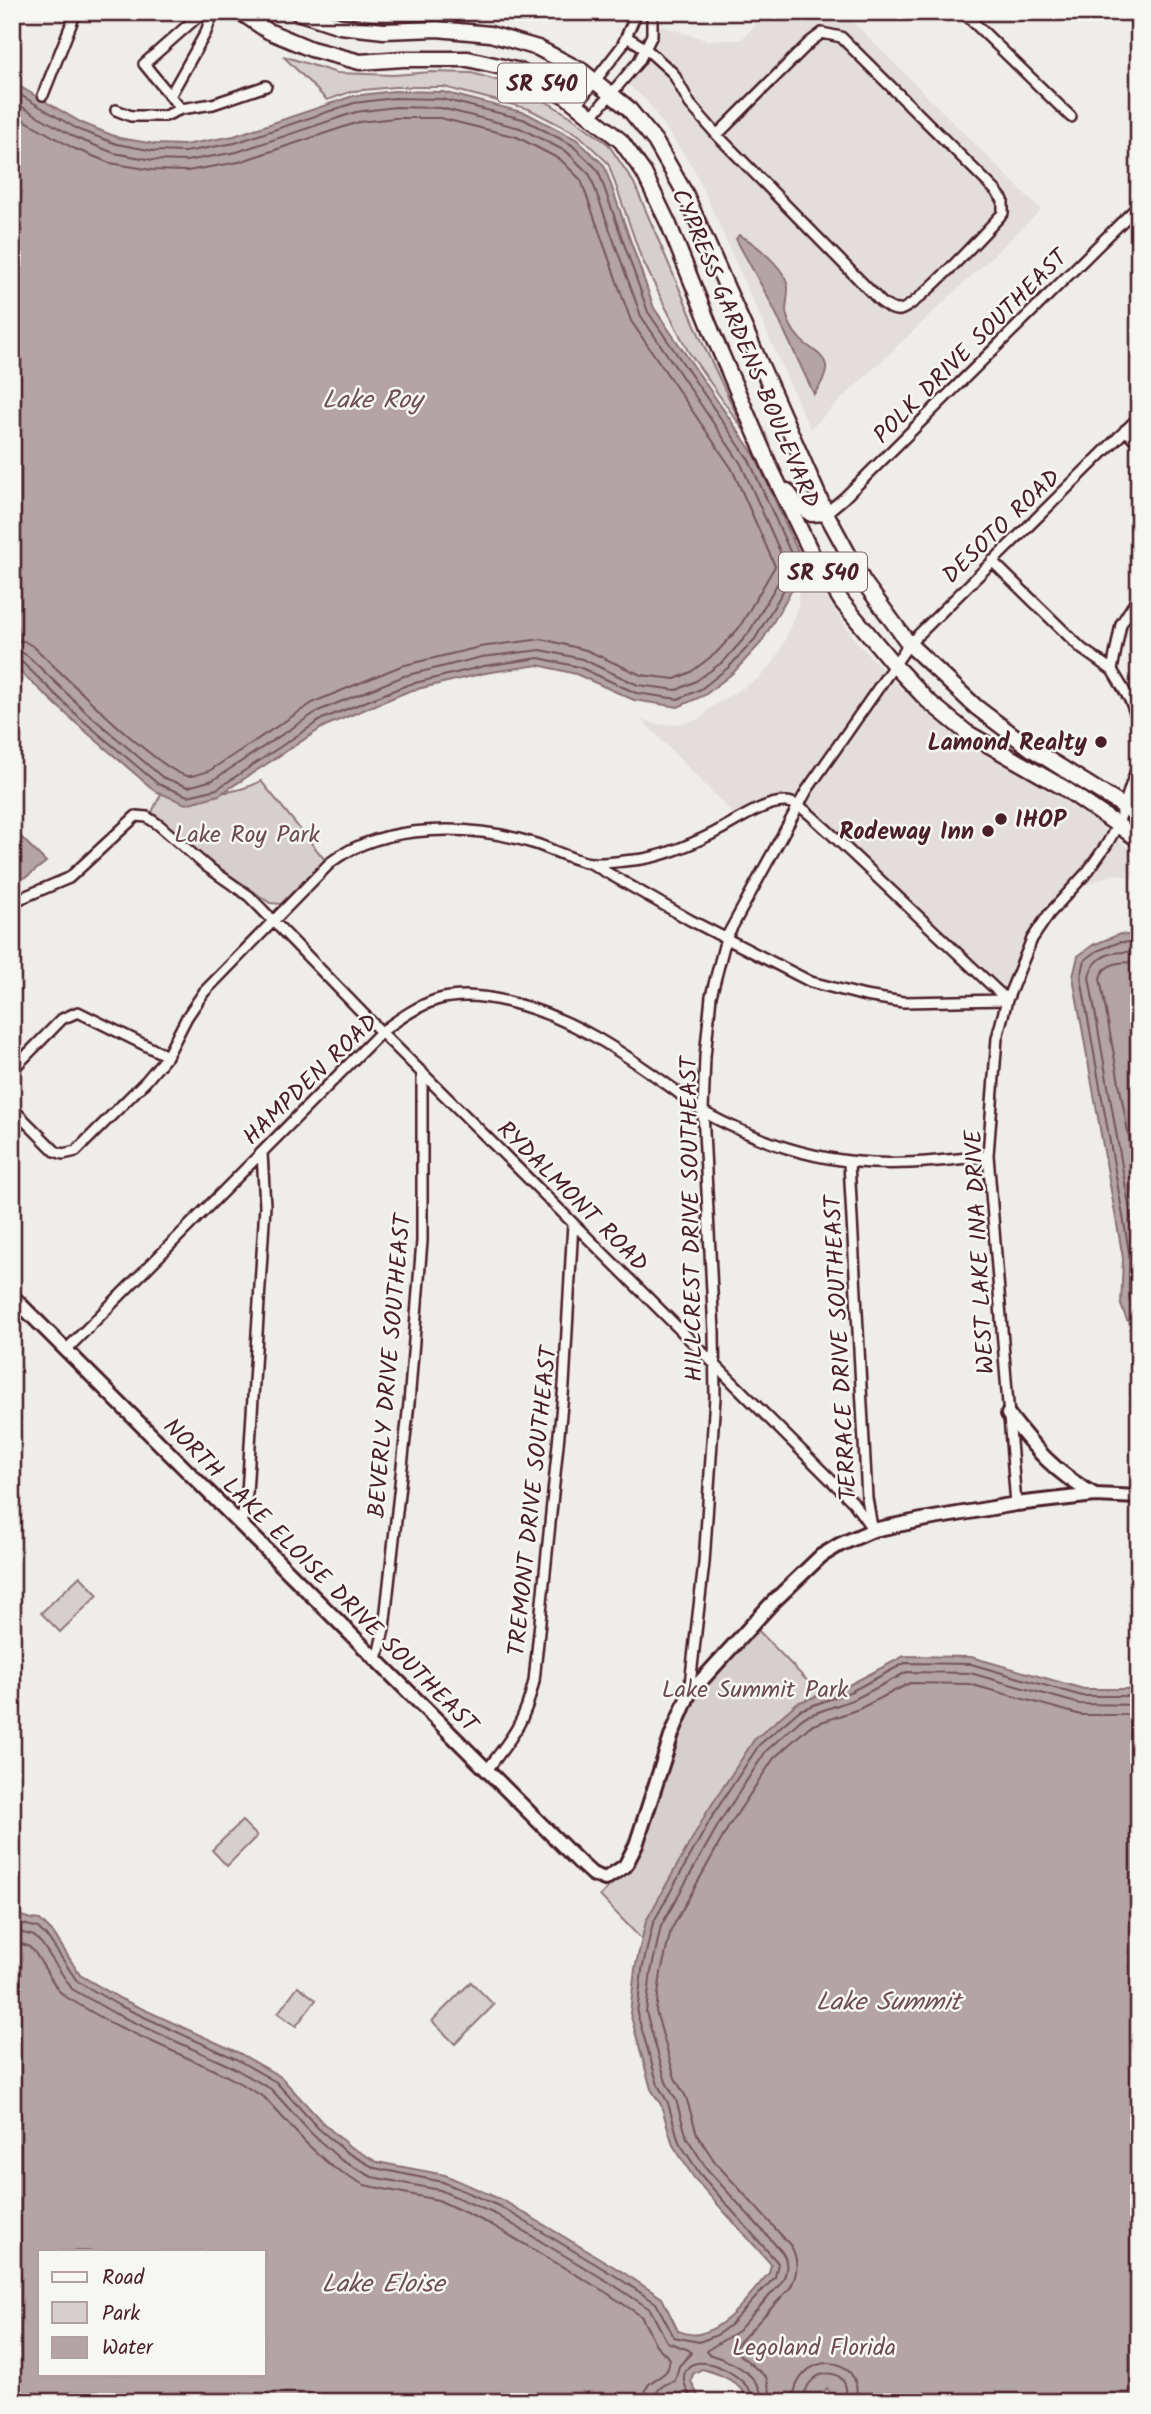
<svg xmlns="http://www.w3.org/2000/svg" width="1151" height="2414" font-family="Kalam,sans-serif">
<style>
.built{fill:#e3dedc;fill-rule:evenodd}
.green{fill:#d7cfce;stroke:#90777c;stroke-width:2}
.water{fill:#b4a4a5;stroke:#8a6f74;stroke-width:2;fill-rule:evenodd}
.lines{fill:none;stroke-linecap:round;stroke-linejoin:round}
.shore{stroke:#74545c;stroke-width:2}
.minor-casing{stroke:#4a1f2b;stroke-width:14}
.tertiary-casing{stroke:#4a1f2b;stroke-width:18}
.primary-casing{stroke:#4a1f2b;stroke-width:19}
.minor{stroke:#f6f6f2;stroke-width:9}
.tertiary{stroke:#f6f6f2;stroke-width:12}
.primary{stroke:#f6f6f2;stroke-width:14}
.poi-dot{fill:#4a1f2b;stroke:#f6f6f2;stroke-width:2.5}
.labels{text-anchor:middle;stroke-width:5;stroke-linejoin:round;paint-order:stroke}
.shield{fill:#f6f6f2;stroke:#7e6067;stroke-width:2}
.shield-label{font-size:23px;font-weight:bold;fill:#4a1f2b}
.street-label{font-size:24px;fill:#4a1f2b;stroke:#f6f6f2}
.poi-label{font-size:24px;font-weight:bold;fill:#4a1f2b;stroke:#f6f6f2;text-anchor:end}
.park-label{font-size:24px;fill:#6d4b54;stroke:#f6f6f2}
.water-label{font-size:26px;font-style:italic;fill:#6f4e56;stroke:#f6f6f2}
</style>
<rect width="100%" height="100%" fill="#efedea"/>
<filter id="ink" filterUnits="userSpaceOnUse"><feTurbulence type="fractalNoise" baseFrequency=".0143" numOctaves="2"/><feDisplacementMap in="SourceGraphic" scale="14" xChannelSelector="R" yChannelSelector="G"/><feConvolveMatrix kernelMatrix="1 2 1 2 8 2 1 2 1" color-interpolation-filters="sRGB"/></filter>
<g filter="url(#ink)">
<path class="built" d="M768,12H843L1041,210L810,429L694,169L646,100L626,83L646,57L668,77L696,121L877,306L890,314H905L922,303L1006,217L1008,199L1001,187L963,148L845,33L834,29H819L807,38L718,127L695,101L677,70L652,46L657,37L658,27L660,25L706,40H741ZM736,239L788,289L785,302L786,316L793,332L820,353L827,372L824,381L814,394L808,385L801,365L771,303Z
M823,38L838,42L955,156L997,202V212L968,243L916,295L901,304L895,305L884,298L725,134Z
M811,574L855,640L884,671L814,771L797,799L788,796L773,799L735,816L641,719L661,725L684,723L699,719L713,706L759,678L773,663L783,645L799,603L797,596Z
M891,679L950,732L1086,814L1108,832L1084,868L1036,924L1024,945L1005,991L830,825L805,805L822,776Z
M1116,838L1139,856V879L1113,874L1086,885L1076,892Z"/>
<path class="green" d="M283,56L337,73L394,75L431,72L472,73L506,83L540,98L570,116L608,144L634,183L704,346L745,432L688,351L665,306L641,257L608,163L579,135L529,109L444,87H394L353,91L327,100Z
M261,781L325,860L281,904L270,903L201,855L152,812L167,782C205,791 224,800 261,781Z
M80,1576L98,1595L60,1632L41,1613Z
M755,1627L824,1698L644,1942L600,1896L627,1868L639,1848L684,1714L696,1692Z
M242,1821L257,1836L227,1866L212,1850Z
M471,1982L494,2005L455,2044L432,2021Z
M298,1986L316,2000L296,2026L278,2013Z"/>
<path class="water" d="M12,82L82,123L119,138L155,144L184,145L234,136L353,96L394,91L443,92L526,113L576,139L604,165L654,308L755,456L805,567L761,643L734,672L705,695L678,707L634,700L576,674L538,665L485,673L409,691L325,726L219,795L186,804L155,791L76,723L12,664Z
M739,235C754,242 789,271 788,289C788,307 782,308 791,326C804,356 847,351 814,394L771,303L736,239Z
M20,836L46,862L28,876L12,884V844Z
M1120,934L1139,937V1326L1127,1320L1121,1305L1123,1258L1073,977L1078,956L1093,945Z
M904,1656L971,1657L1084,1689H1139V2402H827L831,2394L827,2388L818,2402H748C742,2382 721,2374 702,2369L693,2374L691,2381L701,2402H681L673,2397L667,2402H12V1913L31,1919L40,1920L54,1934L80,1975L121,1999L239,2053L281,2077L323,2123L349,2146L377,2162L445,2175L504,2201L621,2271L662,2298L678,2331C685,2333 693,2336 699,2334C729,2327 750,2294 769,2273L771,2264L694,2178L673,2145L661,2105L651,2089L630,2013L635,1969L646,1921L707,1812L754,1740L797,1703L849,1685ZM40,2251H264V2374H40Z"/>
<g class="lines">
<path class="shore" d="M12,90L79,130L117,144L154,151L185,152L235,143L354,103L394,98L442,99L523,119L572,145L598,170L648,312L749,460L797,567L755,639L729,667L701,689L678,699L636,693L579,667L539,658L484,666L407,685L322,719L217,789L188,796L158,784L80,718L23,663L12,659
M12,101L76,138L114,153L153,160L186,161L237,152L356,112L395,107L441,108L520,128L567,152L590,175L641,316L741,464L787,567L748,634L724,661L696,681L677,690L638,685L582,659L541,650L482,657L404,676L318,711L213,780L188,787L162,777L86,712L29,657L20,651L12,650
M12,113L73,148L110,163L152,170L187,171L239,162L359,122L395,118H440L517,137L561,160L581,180L631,321L732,469L775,566L739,628L716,653L691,672L675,679L641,675L586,650L542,639L480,647L401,666L314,702L209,771C203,772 194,777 188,776C160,773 60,671 34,647L24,641L12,640
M1139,943L1120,942L1097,951L1085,960L1081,977C1096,1069 1114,1160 1129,1252C1132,1270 1122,1309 1139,1318
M1139,952C1117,951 1095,952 1089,977L1139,1263
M1139,962C1125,962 1104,961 1100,978L1139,1193
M12,1921L38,1928L49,1939L77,1981L118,2005L236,2059L276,2082L318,2128L346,2152L375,2168L443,2182L501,2207L617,2277L656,2303L674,2337L699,2342L717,2335L730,2325L775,2277L778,2263L700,2174L679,2142L668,2103L658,2085L637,2013L642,1970L653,1923L713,1815L759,1745L800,1710L852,1691L905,1663L971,1664L1082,1696H1139
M12,1930L34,1936L42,1944L72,1989L114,2013L232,2067L271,2089L312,2134L341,2160L372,2177L440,2190L497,2215L612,2284L650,2309L667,2342L689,2350L691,2353L679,2366L675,2381C663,2384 655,2389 655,2402
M12,1941L28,1946L34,1951L58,1990L66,1997L109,2022L227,2076L264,2097L305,2142L331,2166L364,2185L438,2200L492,2225L607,2293L641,2316L656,2345L670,2359C669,2362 669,2367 667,2370C658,2383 645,2376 644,2402
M693,2402C690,2396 685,2388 684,2381C681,2343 751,2372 754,2402
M763,2402C761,2374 732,2361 708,2354L706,2351L738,2331L780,2284C787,2275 789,2262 782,2252L707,2169L687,2138L676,2100L666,2082L646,2012L651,1972L661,1926L721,1820L766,1751L804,1717L855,1699L907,1672L970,1673L1080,1704L1139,1705
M773,2402L766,2377L733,2349L790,2288C798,2274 799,2260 791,2246L715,2162L697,2134L686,2097L675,2078L656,2011L661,1973L671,1930L729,1826L774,1758L810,1726L859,1709L910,1683L969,1684L1081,1715H1139
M793,2402C795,2350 865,2350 856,2402
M803,2402C806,2363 855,2365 845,2402"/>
<defs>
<path id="minor" d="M963,12L1071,117
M627,37L645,48L673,73L690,104L717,135L881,302C887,306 892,311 900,310C917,307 987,230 1003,213V200L996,191L841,37L822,33L810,42L717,135
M43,95L76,12
M170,96L206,32L213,12
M577,104L622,46L637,12
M181,109L144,64L203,12
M116,110L131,116H165L181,109L213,104L266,86
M592,116L639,61L652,35V12
M1125,430L1139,443
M826,513L844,498L1139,205
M992,561L1082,649L1112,670
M1139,596L1121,624L1112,670L1130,700L1139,723
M592,864L690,920L811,982L865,996L903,1002L1007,1000
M12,902L69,878L136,816L147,817L159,825L206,866L249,896L381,1032L853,1502L873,1530
M12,1070L62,1019L78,1012L167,1056
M12,1108L55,1151L63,1154L76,1151L146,1081L167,1056L187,1017L204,992L331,862C384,822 475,824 536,844C551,849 578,862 591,863C605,864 620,861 634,860C661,858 690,845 714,833C734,823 765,800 787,802C801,803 816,821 826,829L1007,1000
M849,1163L867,1498L872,1527
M67,1349L381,1032C398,1020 415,1007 436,1000C460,993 485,996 509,1002C571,1017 621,1051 672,1088C682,1095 691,1104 701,1110C719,1122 740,1130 759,1138C838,1170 906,1167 988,1155
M1016,1504L988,1155L997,1038L1007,1000L1032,939L1049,914L1088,871L1107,844L1118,824L1139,761
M241,1525L247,1493L265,1206L262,1153
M377,1660L384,1629L409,1403L422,1241V1072
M689,1693L704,1563L715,1397L714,1332L703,1111L705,1057L711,996L726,938L807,790L909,644L1139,417
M487,1770C512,1738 525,1722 534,1681L564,1385L573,1223"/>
<path id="tertiary" d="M12,1296L579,1862L592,1874L605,1879L625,1866L636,1845L672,1734L689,1694L771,1604L821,1556L839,1545L873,1530L922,1520L1016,1504L1095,1495L1139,1497
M1008,1414C1035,1449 1055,1473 1095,1495"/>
<path id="primary" d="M240,12L268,31L311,49L360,62L403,59H468L520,71L567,97L621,141L644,173L669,225L714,337L770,467L812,554L842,602L895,666L927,700L966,732L1064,788L1139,840
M297,12L340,26L384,31L437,29L490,34L538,48L582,71L628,108L655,141L686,195L826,513L863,581L909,644L976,707L1030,748L1139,816
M787,491L795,502L811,514L826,513"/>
</defs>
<use href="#minor" class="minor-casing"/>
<use href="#tertiary" class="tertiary-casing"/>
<use href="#primary" class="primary-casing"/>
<use href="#minor" class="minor"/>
<use href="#tertiary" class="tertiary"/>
<use href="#primary" class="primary"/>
</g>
</g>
<g class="poi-dot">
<circle cx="1101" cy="742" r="7"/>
<circle cx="1001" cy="819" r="7"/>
<circle cx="988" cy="831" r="7"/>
</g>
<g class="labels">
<g class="shield">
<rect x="498" y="63.5" width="88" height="39" rx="5"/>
<rect x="779" y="552.5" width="88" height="39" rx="5"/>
</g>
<g class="shield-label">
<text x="542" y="91">SR 540</text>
<text x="823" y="580">SR 540</text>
</g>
<g class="street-label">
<text transform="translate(970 346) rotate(-45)" y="8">POLK DRIVE SOUTHEAST</text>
<text transform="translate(746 348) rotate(67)" y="8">CYPRESS GARDENS BOULEVARD</text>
<text transform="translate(1001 526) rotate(-44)" y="8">DESOTO ROAD</text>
<text transform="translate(310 1079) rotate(-44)" y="8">HAMPDEN ROAD</text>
<text transform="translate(573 1196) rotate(45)" y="8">RYDALMONT ROAD</text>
<text transform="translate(691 1219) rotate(-91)" y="8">HILLCREST DRIVE SOUTHEAST</text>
<text transform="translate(979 1252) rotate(-93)" y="8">WEST LAKE INA DRIVE</text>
<text transform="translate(840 1348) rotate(-93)" y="8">TERRACE DRIVE SOUTHEAST</text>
<text transform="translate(389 1366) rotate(-85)" y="8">BEVERLY DRIVE SOUTHEAST</text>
<text transform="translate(532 1501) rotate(-84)" y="8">TREMONT DRIVE SOUTHEAST</text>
<text transform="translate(321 1575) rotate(45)" y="8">NORTH LAKE ELOISE DRIVE SOUTHEAST</text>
</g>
<g class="poi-label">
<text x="1087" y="750">Lamond Realty</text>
<text x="1015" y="827" text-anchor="start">IHOP</text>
<text x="974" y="839">Rodeway Inn</text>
</g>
<g class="park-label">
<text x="247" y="842">Lake Roy Park</text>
<text x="755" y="1697">Lake Summit Park</text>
<text x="814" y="2355">Legoland Florida</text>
</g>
<g class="water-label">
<text x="372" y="408">Lake Roy</text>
<text x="888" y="2010">Lake Summit</text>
<text x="383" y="2292">Lake Eloise</text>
</g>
</g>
<rect width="1151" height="2414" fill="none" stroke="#f6f6f2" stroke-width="42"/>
<rect x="21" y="21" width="1109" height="2372" fill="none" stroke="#4a1f2b" stroke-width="2.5" filter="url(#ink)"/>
<rect x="38" y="2250" width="228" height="126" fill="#f6f6f2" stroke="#b1a0a2" stroke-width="2"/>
<rect x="52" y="2272" width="35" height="10" fill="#f6f6f2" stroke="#b1a0a2" stroke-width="2"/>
<text x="102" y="2284" font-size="21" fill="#4a1f2b">Road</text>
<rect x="52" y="2302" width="35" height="21" fill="#d7cfce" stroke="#b1a0a2" stroke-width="2"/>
<text x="102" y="2320" font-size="21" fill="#4a1f2b">Park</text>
<rect x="52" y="2337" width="35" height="21" fill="#b4a4a5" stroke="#b1a0a2" stroke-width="2"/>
<text x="102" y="2354" font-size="21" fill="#4a1f2b">Water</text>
</svg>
